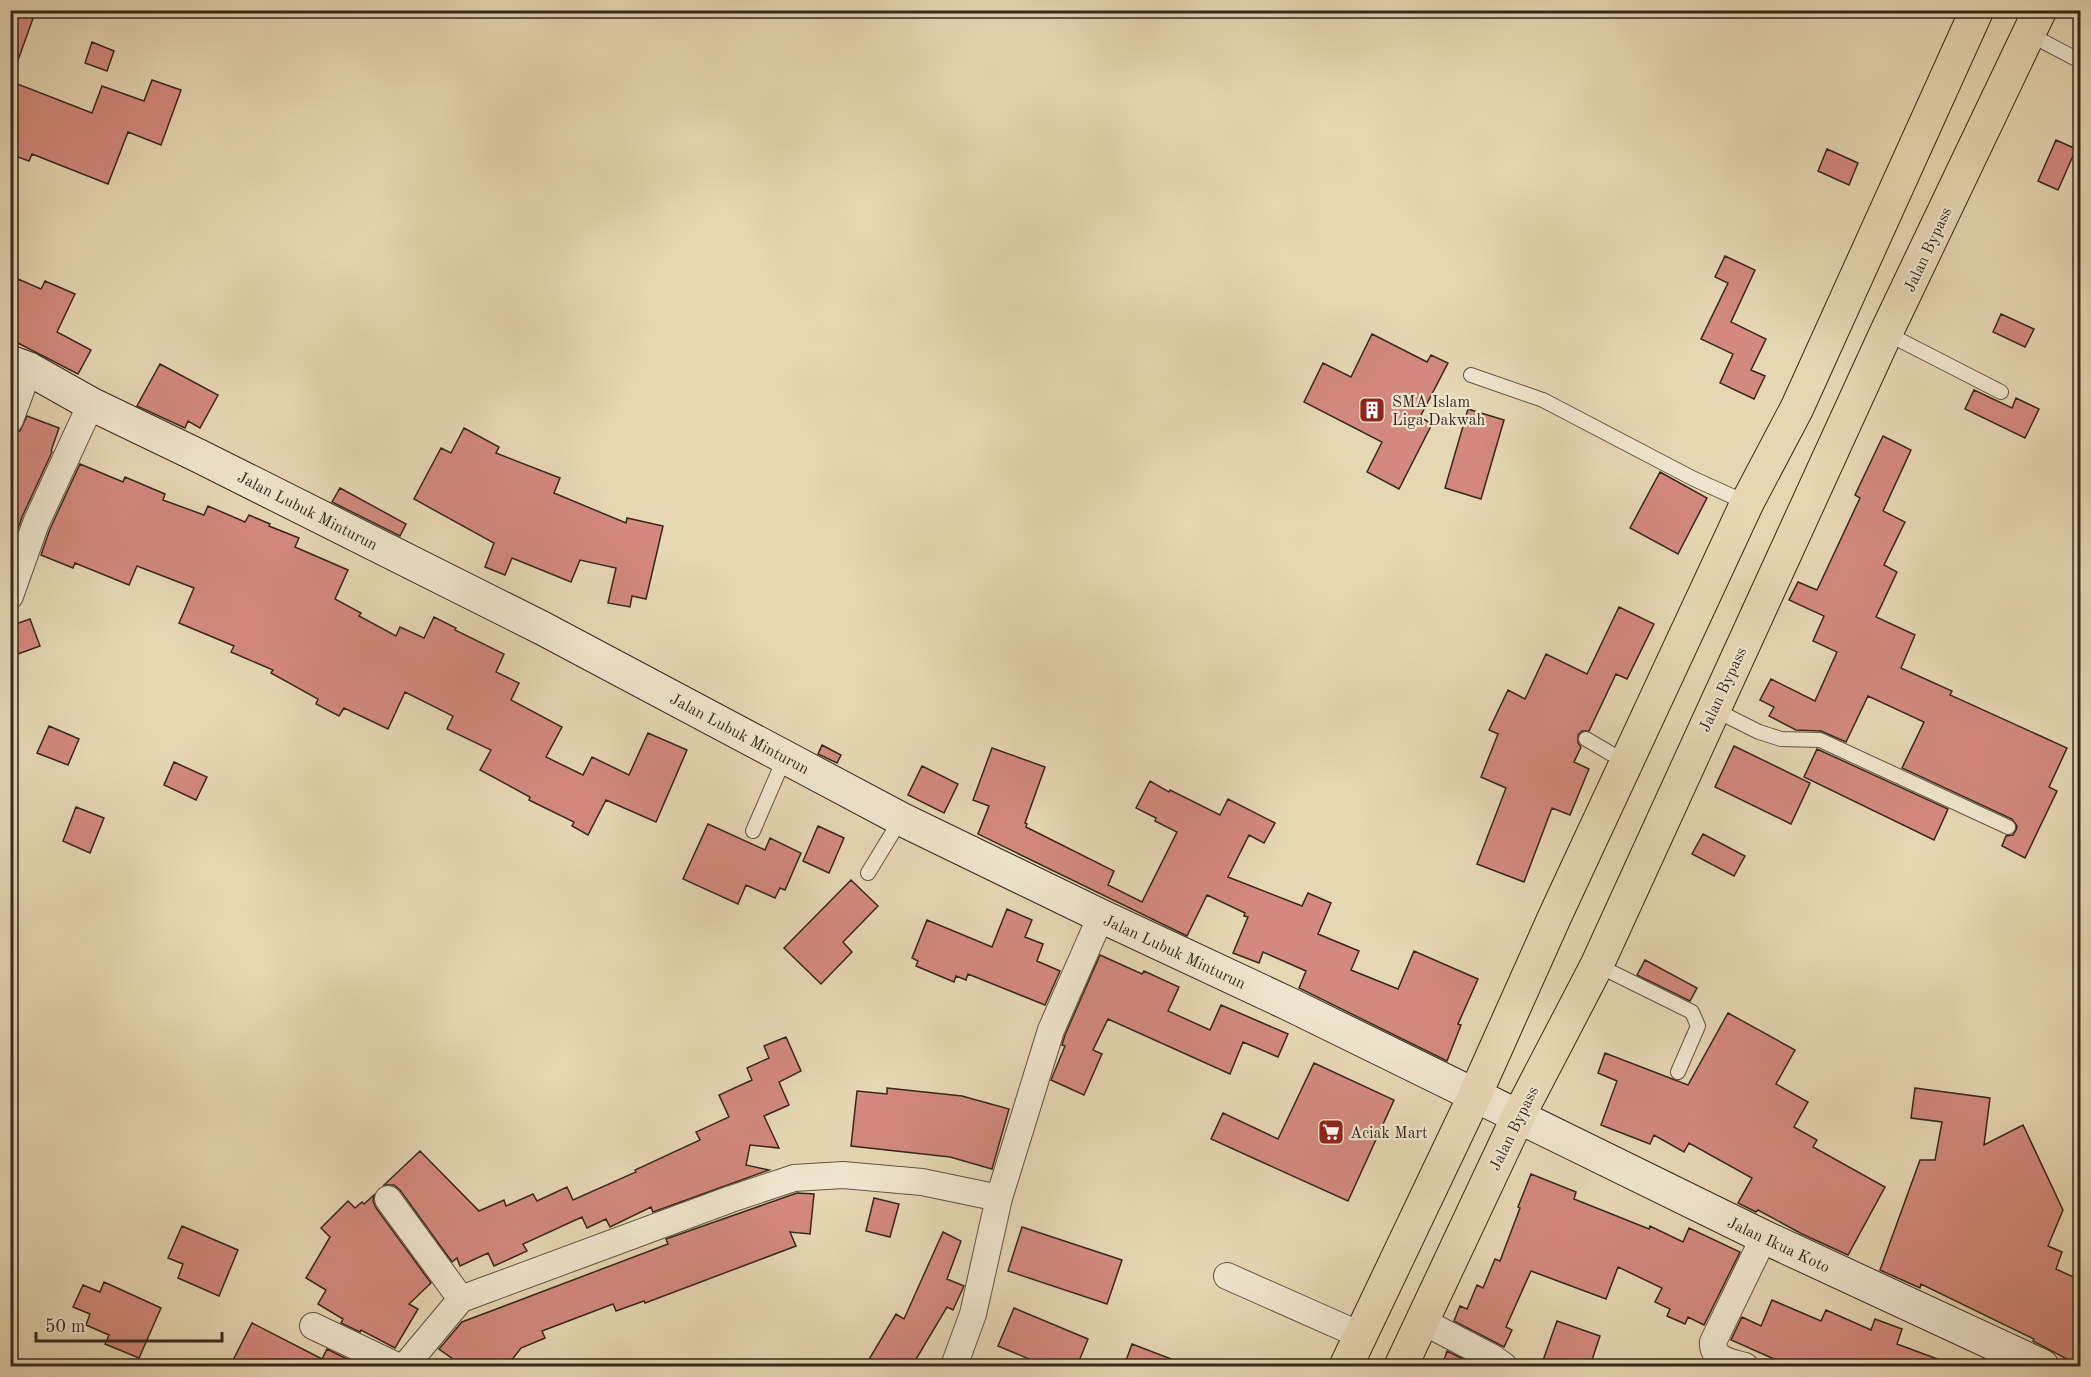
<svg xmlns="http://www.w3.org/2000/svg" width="2091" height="1377" font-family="'Old Standard TT',serif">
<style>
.building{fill:#d3897d;stroke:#37281c;stroke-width:1.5}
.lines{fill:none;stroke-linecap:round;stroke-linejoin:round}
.lane-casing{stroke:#635442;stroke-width:16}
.street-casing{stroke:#635442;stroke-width:28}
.secondary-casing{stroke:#37281c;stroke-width:35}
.highway-casing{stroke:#37281c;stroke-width:35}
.lane{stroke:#efe5ce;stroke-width:14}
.street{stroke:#efe5ce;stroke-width:26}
.secondary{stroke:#efe5ce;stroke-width:33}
.highway{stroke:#e6d7b3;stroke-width:33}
.labels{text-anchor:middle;stroke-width:4.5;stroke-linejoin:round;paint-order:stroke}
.street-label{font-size:16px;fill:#37281c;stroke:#efe5ce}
.poi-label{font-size:16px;fill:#37281c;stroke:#efe5ce;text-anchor:start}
</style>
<rect width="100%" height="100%" fill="#e6d7b3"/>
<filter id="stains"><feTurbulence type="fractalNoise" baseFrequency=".00333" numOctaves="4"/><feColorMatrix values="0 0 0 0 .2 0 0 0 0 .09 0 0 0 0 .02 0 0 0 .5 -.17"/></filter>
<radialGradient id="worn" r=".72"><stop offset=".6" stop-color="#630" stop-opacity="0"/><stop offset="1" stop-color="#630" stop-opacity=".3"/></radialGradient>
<path class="building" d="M10,10H36L13,74L10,73Z
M92,42L114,51L107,71L85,63Z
M152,80L181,90L161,145L128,132L108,184L32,154L29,161L10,154V81L92,113L102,86L144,101Z
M2056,140L2076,149L2058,190L2038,181Z
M1827,149L1858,163L1849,185L1818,171Z
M1725,256L1755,270L1731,322L1766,339L1751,370L1765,376L1754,399L1720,383L1733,354L1701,339L1728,283L1715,277Z
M18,279L41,289L45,281L75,294L57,332L91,350L78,374L10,339V296Z
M2001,314L2034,329L2025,347L1993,332Z
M1372,334L1427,362L1431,355L1448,363L1420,417L1432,424L1399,489L1367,472L1382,442L1304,402L1323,363L1351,377Z
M160,364L218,395L200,428L188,421L185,428L137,406Z
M1974,390L2012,408L2016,398L2039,409L2025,438L1965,409Z
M1468,409L1504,420L1481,499L1445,488Z
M27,416L59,428L51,451L52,452L22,517L13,543H10V435L20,431Z
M464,428L499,447L496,453L560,478L554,493L626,523L627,518L663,526L646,599L632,596L630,607L608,603L616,568L580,560L571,582L512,558L505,575L485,567L494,543L414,499L441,448L451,453Z
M1883,436L1911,450L1883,511L1905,522L1884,565L1897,572L1876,617L1915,635L1901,668L1952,691L1950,695L2067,748L2049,787L2057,791L2025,858L2002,846L2006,836L2013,835L2016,830L2017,826L2012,819L1902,768L1924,722L1868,696L1846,742L1821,731L1796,730L1769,716L1774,707L1760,700L1771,679L1815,701L1837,652L1813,641L1824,616L1789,600L1798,582L1817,590L1860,498L1855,495Z
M80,464L123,482L125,477L165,494L163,500L204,515L208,506L245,522L249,515L270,524L269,526L299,538L295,547L348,570L335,599L361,613L359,616L396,636L400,627L424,638L434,617L456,628L455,630L504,654L496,672L519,683L511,700L562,727L546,757L583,775L592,757L629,775L648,733L687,750L656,822L606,800L588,835L572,826L574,822L529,800L530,797L480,770L491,750L447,729L453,716L405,692L388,729L344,708L339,716L316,704L318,699L271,673L273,670L231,652L234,646L179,623L194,588L137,566L129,585L75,563L73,568L41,555L50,529Z
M1660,472L1707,498L1678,554L1630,528Z
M340,488L406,524L400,536L332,502Z
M1619,607L1654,624L1627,679L1616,674L1589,731H1582L1578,735V743L1581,747L1574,762L1589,769L1570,815L1552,808L1524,882L1477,864L1506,788L1481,777L1498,734L1489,730L1508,690L1525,699L1546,654L1587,674Z
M30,619L40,646L15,655L10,644V626Z
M49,726L79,739L68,765L37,753Z
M822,745L841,755L837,763L818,754Z
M1734,746L1810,783L1791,824L1715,787Z
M992,748L1045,767L1025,823L1027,824L1026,827L1114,871L1108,885L1142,902L1177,832L1155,821L1156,818L1136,808L1150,781L1169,792L1170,790L1220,815L1228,799L1275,823L1264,843L1249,835L1228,877L1302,906L1308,893L1331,903L1318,934L1359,951L1351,970L1398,989L1414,951L1478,979L1458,1024L1461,1025L1447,1061L1299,988L1306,971L1263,952L1259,963L1233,953L1248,917L1244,916L1245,913L1207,895L1187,936L978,834L989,806L973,800Z
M1817,749L1948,809L1934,840L1804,777Z
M174,762L207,777L196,800L164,785Z
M922,766L958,784L944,813L908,795Z
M76,807L104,818L90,853L63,841Z
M708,824L765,850L770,838L801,853L785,890L780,888L775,898L746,885L738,904L683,879Z
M818,826L844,838L829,873L803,861Z
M1703,834L1745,856L1734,876L1692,854Z
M851,880L878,906L843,942L852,952L821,984L784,948Z
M1007,909L1032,920L1025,937L1043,944L1037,961L1060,971L1045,1005L968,974L966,980L956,976L954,982L916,966L918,961L912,958L927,920L992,947Z
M1100,955L1142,974L1144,971L1179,987L1168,1011L1210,1030L1221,1005L1288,1034L1278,1057L1243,1042L1230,1074L1108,1019L1093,1050L1102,1054L1084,1095L1051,1080L1065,1046L1062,1045L1065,1035Z
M1645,960L1697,988L1690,1001L1637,975Z
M1728,1013L1795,1050L1776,1084L1808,1102L1794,1127L1817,1140L1813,1147L1885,1187L1848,1255L1802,1234L1758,1210L1756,1212L1738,1203L1752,1178L1689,1143L1684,1152L1654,1135L1650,1144L1601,1125L1617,1081L1598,1073L1605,1053L1688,1085Z
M786,1037L801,1071L779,1082L789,1105L764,1116L779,1148L750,1145L746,1165L769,1170L653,1212L651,1207L610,1227L606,1219L587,1228L582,1217L523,1244L527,1251L494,1266L488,1253L460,1266L457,1258L452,1262L400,1190L394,1185H384L420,1151L479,1211L504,1200L506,1206L533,1194L537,1201L567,1187L573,1200L636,1172L635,1170L700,1140L696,1132L729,1117L719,1095L752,1080L747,1068L769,1058L764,1046Z
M1314,1063L1394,1100L1348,1201L1211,1139L1223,1113L1278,1139Z
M887,1088L962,1096L1009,1109L992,1169L950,1157L851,1146L857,1091L887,1094Z
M1915,1088L1990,1098L1984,1145L2023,1125L2063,1210L2048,1246L2062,1252L2056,1269L2080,1280V1366L2033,1341L2034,1339L1921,1284L1920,1288L1880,1270L1920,1160H1935L1942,1122L1911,1118Z
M1531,1174L1576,1192L1574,1199L1649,1229L1650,1226L1683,1242L1689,1228L1740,1252L1704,1325L1688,1317L1685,1324L1667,1316L1670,1309L1655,1302L1662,1288L1618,1267L1606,1299L1531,1271L1506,1327L1512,1330L1504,1347L1454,1321L1460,1306L1467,1309L1477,1285L1483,1288L1495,1259L1500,1261L1520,1208L1518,1207Z
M797,1193L814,1194L810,1234L790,1232L796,1246L645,1303L644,1301L616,1311L613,1304L542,1331L545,1338L521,1348L507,1366H463L439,1349L462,1322L668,1244L666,1239Z
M374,1195L373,1201L376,1208L431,1283L409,1304L418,1309L395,1348L361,1330L360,1332L341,1323L343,1319L318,1304L326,1290L306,1278L330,1237L321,1228L348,1201L355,1208L362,1202L364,1204Z
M874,1198L899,1204L890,1237L866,1231Z
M182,1226L238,1250L219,1296L178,1278L183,1264L168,1258Z
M1022,1227L1122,1260L1107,1304L1008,1271Z
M943,1232L961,1241L947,1279L964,1286L953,1310L947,1307L912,1366H865L896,1314L904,1319Z
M104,1282L161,1308L139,1358L105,1344L109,1335L86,1325L90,1314L73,1307L83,1285L100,1292Z
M1772,1300L1821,1321L1826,1310L1871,1330L1875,1319L1902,1329L1897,1344L1951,1364V1366H1790L1731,1340L1742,1317L1761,1326Z
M1014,1308L1088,1339L1077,1366H1046L998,1346Z
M1557,1321L1600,1336L1590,1366H1541Z
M252,1323L322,1359L327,1349L347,1359L343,1366H230Z
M1132,1344L1187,1365L1186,1366H1124Z
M1447,1351L1477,1366H1442Z"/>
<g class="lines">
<defs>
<path id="lane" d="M2029,34L2080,61
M1886,333L2001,392
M1471,375L1543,400L1694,479L1747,503
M1713,709L1759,732L1781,739L1820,740L2008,827
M1586,739L1627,763
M753,831L785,757
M868,873L901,819
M1597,965L1692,1012L1698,1026L1678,1072"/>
<path id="street" d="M10,420L29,369
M10,596L36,523L91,404
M388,1199L461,1299
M1227,1276L1360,1335
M1422,1321L1493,1358L1504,1366
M313,1326L397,1366
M405,1366L461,1299L731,1199L794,1178L843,1175L922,1182L999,1198
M954,1366L973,1314L999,1198L1051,1030L1101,916
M1745,1366C1731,1362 1712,1360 1713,1342L1764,1237"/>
<path id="secondary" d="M10,362L29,369L91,404L199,456L542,628L901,819L1101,916L1289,1004L1764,1237L2042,1366"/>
<path id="highway" d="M1346,1366L1475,1095L1555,916L1747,503L1797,408L1977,10
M1401,1366L1519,1115L1597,965L1886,333L2040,10"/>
</defs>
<use href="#lane" class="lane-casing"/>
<use href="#street" class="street-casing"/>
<use href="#secondary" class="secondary-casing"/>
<use href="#highway" class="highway-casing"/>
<use href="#lane" class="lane"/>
<use href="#street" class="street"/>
<use href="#secondary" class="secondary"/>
<use href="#highway" class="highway"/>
</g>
<defs>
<symbol id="building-square" viewBox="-11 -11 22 22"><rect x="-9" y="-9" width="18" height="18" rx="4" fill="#8f2418" stroke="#efe5ce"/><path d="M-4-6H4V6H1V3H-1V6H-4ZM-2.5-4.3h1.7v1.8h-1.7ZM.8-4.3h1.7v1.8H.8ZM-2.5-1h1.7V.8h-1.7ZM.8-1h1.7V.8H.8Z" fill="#fff"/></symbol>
<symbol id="supermarket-square" viewBox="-11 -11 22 22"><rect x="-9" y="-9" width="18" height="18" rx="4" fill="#8f2418" stroke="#efe5ce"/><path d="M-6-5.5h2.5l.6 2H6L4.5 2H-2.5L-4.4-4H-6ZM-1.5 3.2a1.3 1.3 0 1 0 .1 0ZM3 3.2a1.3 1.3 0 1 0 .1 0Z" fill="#fff"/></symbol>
</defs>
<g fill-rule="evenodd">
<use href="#building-square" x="1357" y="395" width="30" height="30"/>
<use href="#supermarket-square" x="1316" y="1117" width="30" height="30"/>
</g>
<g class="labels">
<g class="street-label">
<text transform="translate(1927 249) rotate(-65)" y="6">Jalan Bypass</text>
<text transform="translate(308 510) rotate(27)" y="6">Jalan Lubuk Minturun</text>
<text transform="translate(1722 689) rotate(-65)" y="6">Jalan Bypass</text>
<text transform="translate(740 733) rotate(28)" y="6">Jalan Lubuk Minturun</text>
<text transform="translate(1175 951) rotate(25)" y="6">Jalan Lubuk Minturun</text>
<text transform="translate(1513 1128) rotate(-64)" y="6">Jalan Bypass</text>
<text transform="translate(1779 1244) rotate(25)" y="6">Jalan Ikua Koto</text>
</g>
<g class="poi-label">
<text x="1392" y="407">SMA Islam<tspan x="1392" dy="18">Liga Dakwah</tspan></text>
<text x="1350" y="1138">Aciak Mart</text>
</g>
</g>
<rect width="2091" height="1377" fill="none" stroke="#e6d7b3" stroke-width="36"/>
<rect x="12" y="12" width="2067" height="1353" fill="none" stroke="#37281c" stroke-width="3"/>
<rect x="18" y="18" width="2055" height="1341" fill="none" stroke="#37281c" stroke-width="1.5"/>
<path d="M36 1332v9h186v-9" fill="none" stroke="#37281c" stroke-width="3"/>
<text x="45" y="1332" font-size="18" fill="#37281c" stroke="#efe5ce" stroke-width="4.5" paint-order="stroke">50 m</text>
<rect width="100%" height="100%" filter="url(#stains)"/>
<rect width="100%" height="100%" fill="url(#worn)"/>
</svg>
